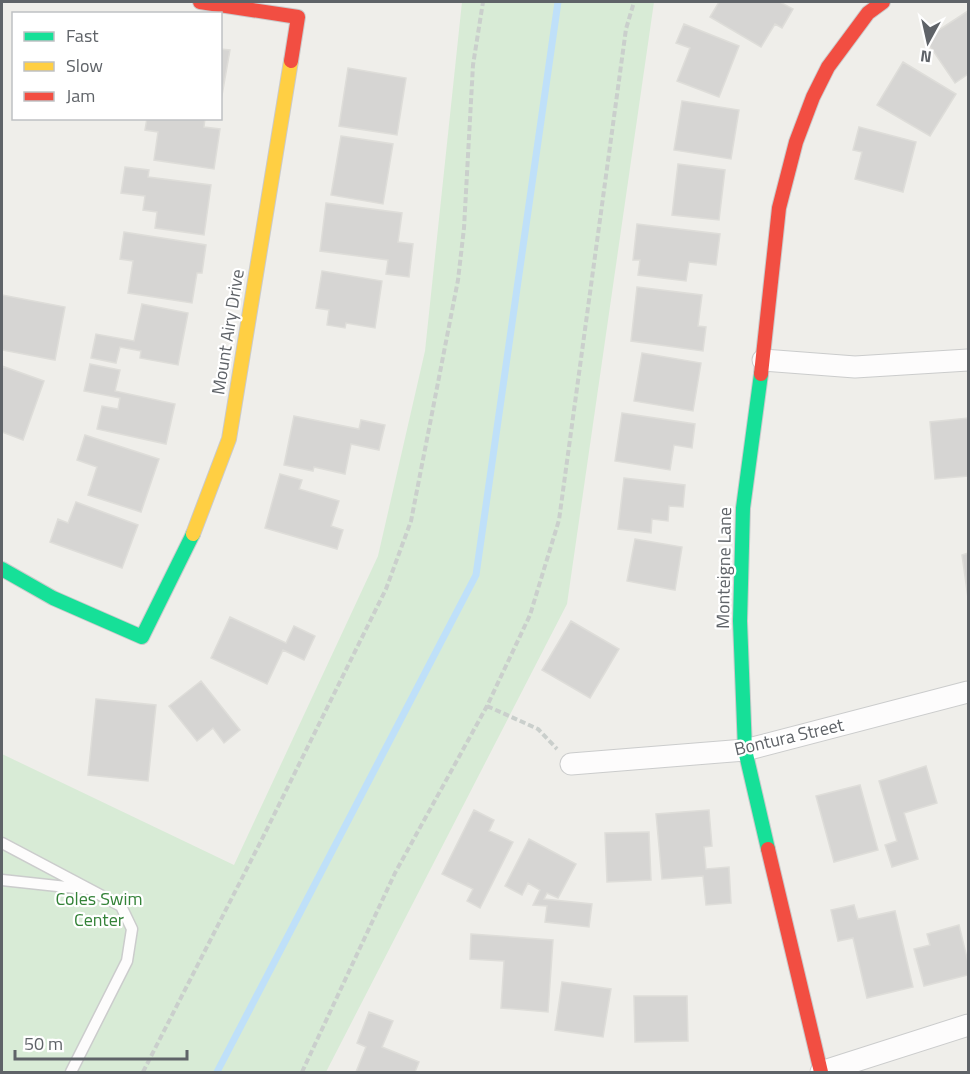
<svg xmlns="http://www.w3.org/2000/svg" width="970" height="1074" font-family="'Titillium Web',sans-serif">
<style>
.green{fill:#d8ebd6}
.lines{fill:none;stroke-linecap:round;stroke-linejoin:round}
.stream{stroke:#bfe0f9;stroke-width:7}
.building{fill:#d6d5d3;stroke:#deddd9;stroke-width:1.5}
.lane-casing{stroke:#cbcccc;stroke-width:13}
.street-casing{stroke:#cbcccc;stroke-width:23}
.fast-casing{stroke:#cacacb;stroke-width:16}
.slow-casing{stroke:#cacacb;stroke-width:16}
.jam-casing{stroke:#cacacb;stroke-width:16}
.path{stroke:#cacfcc;stroke-width:4;stroke-dasharray:6 3;stroke-linecap:butt}
.lane{stroke:#fdfcfc;stroke-width:10}
.street{stroke:#fdfcfc;stroke-width:21}
.fast{stroke:#16e098;stroke-width:14}
.slow{stroke:#ffcf43;stroke-width:14}
.jam{stroke:#f24e42;stroke-width:14}
.labels{text-anchor:middle;stroke-width:4.5;stroke-linejoin:round;paint-order:stroke}
.street-label{font-size:18px;fill:#5f6368;stroke:#fff}
.park-label{font-size:18px;fill:#348238;stroke:#fff}
</style>
<rect width="100%" height="100%" fill="#efeeea"/>
<path class="green" d="M462,2H654L567,604L326,1072H2V754L234,865L378,556L425,351Z"/>
<g class="lines">
<path class="stream" d="M217,1072L476,575L558,2"/>
</g>
<path class="building" d="M719,2H780L793,9L782,28L775,24L761,47L710,17Z
M968,11V74L955,83L925,39Z
M684,24L739,46L719,97L677,81L690,48L676,43Z
M220,49L230,50L221,101H220Z
M903,62L956,94L930,136L877,105Z
M348,68L406,78L397,135L339,126Z
M682,101L739,110L731,159L674,150Z
M147,118H205L204,127L220,129L214,169L154,160L158,132L145,130Z
M859,127L916,142L903,192L855,179L862,152L853,150Z
M341,136L393,144L383,204L331,195Z
M678,164L725,170L719,220L672,215Z
M125,167L149,170L148,177L211,185L204,235L155,228L157,212L143,210L145,196L121,193Z
M326,203L402,213L398,242L413,244L409,277L386,274L388,260L320,251Z
M637,224L720,234L716,265L689,262L686,281L638,275L640,260H633Z
M124,232L206,245L202,273H197L192,303L128,293L133,261L120,259Z
M322,271L382,281L375,328L346,323L345,328L327,325L329,310L316,308Z
M637,287L702,295L698,326L706,327L703,351L631,341Z
M2,295L65,307L55,360L2,350Z
M142,304L188,313L178,365L140,358L141,351L120,347L116,363L91,358L96,334L134,341Z
M642,353L701,363L693,411L634,401Z
M90,364L120,370L115,391L175,404L166,444L97,429L102,406L118,409L120,398L84,391Z
M2,366L44,381L23,440L2,432Z
M622,413L695,424L692,448L674,445L670,470L615,461Z
M294,416L359,429L361,420L385,425L379,450L351,444L345,474L314,467L313,471L284,465Z
M968,418V476L935,479L930,422Z
M85,435L159,459L141,512L88,495L97,467L77,460Z
M280,474L302,480L299,489L339,501L331,526L343,530L337,549L265,528Z
M624,478L685,485L683,507L669,506L668,521L652,519L651,533L618,529Z
M76,502L138,525L122,568L50,542L58,519L68,523Z
M635,539L682,547L675,590L627,581Z
M968,553V598L962,555Z
M230,617L286,643L294,626L315,636L304,660L283,650L267,684L211,658Z
M571,621L619,649L590,698L542,670Z
M201,681L240,730L224,743L213,728L197,741L169,706Z
M96,699L156,705L148,781L88,775Z
M926,766L937,803L904,813L918,859L892,867L885,845L897,841L879,781Z
M860,785L878,850L834,862L816,796Z
M474,810L494,820L489,831L513,842L480,908L467,901L473,889L442,874Z
M709,810L712,846L704,847L706,869L729,867L731,903L706,905L703,876L662,879L656,814Z
M649,832L651,880L607,882L605,833Z
M529,839L576,864L558,898L547,893L544,899L592,904L589,927L545,922L547,906L533,905L540,890L528,883L522,895L505,886Z
M854,905L858,919L895,911L913,987L867,998L853,938L838,941L831,910Z
M959,925L968,962V975L924,986L914,949L930,945L927,934Z
M471,934L553,940L548,1012L501,1008L504,961L470,959Z
M562,982L611,989L603,1037L555,1030Z
M634,996H687L688,1041L635,1042Z
M369,1012L393,1021L382,1047L419,1062L415,1072H356L366,1047L357,1043Z"/>
<g class="lines">
<defs>
<path id="lane" d="M2,843L121,906L132,929L127,961L71,1072
M2,880L85,889"/>
<path id="street" d="M763,360L855,367L968,360
M571,764L745,750L968,692
M821,1072L968,1025"/>
<path id="fast" d="M761,374L743,508L740,621L745,750L768,849
M2,569L53,598L142,637L193,534"/>
<path id="slow" d="M193,534L229,439L291,61"/>
<path id="jam" d="M200,2L298,17L291,61
M761,374L779,208L796,142L813,97L828,67L868,13L883,2
M768,849L821,1072"/>
</defs>
<use href="#lane" class="lane-casing"/>
<use href="#street" class="street-casing"/>
<use href="#fast" class="fast-casing"/>
<use href="#slow" class="slow-casing"/>
<use href="#jam" class="jam-casing"/>
<path class="path" d="M487,706L538,729L557,749
M143,1072L263,837L386,589L411,521L458,280L464,228L473,65L483,2
M302,1072L395,873L487,706L530,615L559,520L626,29L634,2"/>
<use href="#lane" class="lane"/>
<use href="#street" class="street"/>
<use href="#fast" class="fast"/>
<use href="#slow" class="slow"/>
<use href="#jam" class="jam"/>
</g>
<g class="labels">
<g class="street-label">
<text transform="translate(228 332) rotate(-81)" y="6">Mount Airy Drive</text>
<text transform="translate(724 568) rotate(-89)" y="6">Monteigne Lane</text>
<text transform="translate(789 737) rotate(-13)" y="6">Bontura Street</text>
</g>
<g class="park-label">
<text x="99" y="905">Coles Swim<tspan x="99" dy="21">Center</tspan></text>
</g>
</g>
<rect width="970" height="1074" fill="none" stroke="#5f6368" stroke-width="6"/>
<rect x="12" y="12" width="210" height="108" fill="#ffffff" stroke="#bfc1c3" stroke-width="1.5"/>
<rect x="24" y="32" width="30" height="9" fill="#16e098" stroke="#bfc1c3" stroke-width="1.5"/>
<text x="66" y="42" font-size="18" fill="#5f6368">Fast</text>
<rect x="24" y="62" width="30" height="9" fill="#ffcf43" stroke="#bfc1c3" stroke-width="1.5"/>
<text x="66" y="72" font-size="18" fill="#5f6368">Slow</text>
<rect x="24" y="92" width="30" height="9" fill="#f24e42" stroke="#bfc1c3" stroke-width="1.5"/>
<text x="66" y="102" font-size="18" fill="#5f6368">Jam</text>
<g transform="translate(928 42) rotate(188)" stroke="#ffffff" stroke-width="4.5" paint-order="stroke">
<path d="M0-4.5L10 22L0 15L-10 22Z" fill="#5f6368"/>
<text y="-9" font-size="16" font-weight="bold" text-anchor="middle" fill="#5f6368">N</text>
</g>
<path d="M15 1050v9h172v-9" fill="none" stroke="#5f6368" stroke-width="3"/>
<text x="24" y="1050" font-size="18" fill="#5f6368" stroke="#ffffff" stroke-width="4.5" paint-order="stroke">50 m</text>
</svg>
